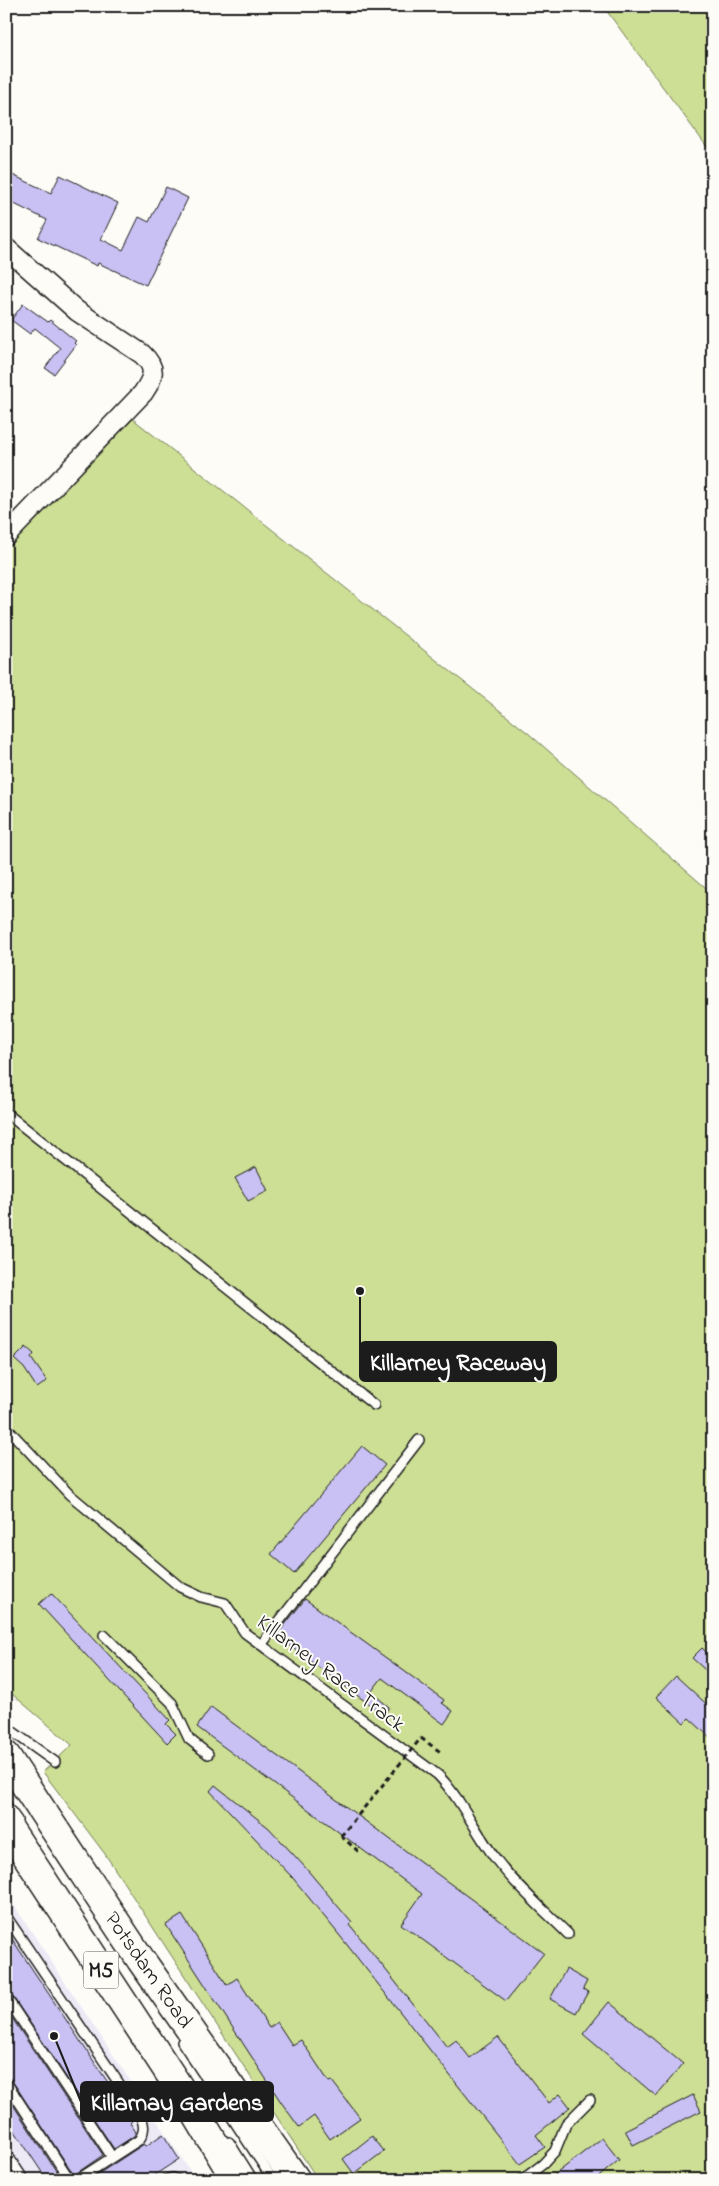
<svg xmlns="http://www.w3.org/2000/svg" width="719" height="2186" font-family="'Indie Flower',sans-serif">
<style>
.built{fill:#edeaf6}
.green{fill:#ccdf94;stroke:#747e58}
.building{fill:#c9c1f3;stroke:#1c1c1c}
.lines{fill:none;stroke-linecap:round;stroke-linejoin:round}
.lane-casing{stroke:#1c1c1c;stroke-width:12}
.street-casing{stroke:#1c1c1c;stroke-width:22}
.primary-casing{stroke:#1c1c1c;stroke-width:31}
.path{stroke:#1c1c1c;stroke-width:3;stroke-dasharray:5 4;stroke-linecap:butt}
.lane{stroke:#fdfcf7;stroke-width:9}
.street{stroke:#fdfcf7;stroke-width:19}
.primary{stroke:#fdfcf7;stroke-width:28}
.path-bridge{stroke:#1c1c1c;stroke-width:3;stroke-dasharray:5 4;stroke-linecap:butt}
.labels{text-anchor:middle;stroke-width:4;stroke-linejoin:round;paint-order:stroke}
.shield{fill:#fdfcf7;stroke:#605f5e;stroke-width:1}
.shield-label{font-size:21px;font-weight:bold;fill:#1c1c1c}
.street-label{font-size:22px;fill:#1c1c1c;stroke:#fdfcf7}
.leader{fill:none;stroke:#1c1c1c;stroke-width:2}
.callout-dot{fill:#1c1c1c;stroke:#fdfcf7;stroke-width:2}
.callout{fill:#1c1c1c;stroke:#1c1c1c;stroke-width:2}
.callout-label{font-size:24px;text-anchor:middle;font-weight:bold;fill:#fff}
</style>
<rect width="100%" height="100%" fill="#fdfcf7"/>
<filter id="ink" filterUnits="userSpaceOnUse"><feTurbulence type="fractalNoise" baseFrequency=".02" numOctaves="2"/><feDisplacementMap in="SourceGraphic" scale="10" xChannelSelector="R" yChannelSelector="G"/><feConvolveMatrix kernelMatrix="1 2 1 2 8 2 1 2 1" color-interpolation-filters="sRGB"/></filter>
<g filter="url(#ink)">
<path class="built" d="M6,1893L196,2180H6Z"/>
<path class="green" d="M603,6H713V155Z
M133,419L528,733L713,894V2180H318L105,1854L43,1772L72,1745L6,1689V547Z"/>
<path class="building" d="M6,172L51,193L60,175L118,203L101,239L123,250L139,217L149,222L166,187L188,198L146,285L98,263L97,266L38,238L47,220L6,200Z
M23,304L48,322L50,320L76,341L74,343L76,345L54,374L45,368L60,348L35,328L30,334L11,320Z
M256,1167L268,1191L248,1201L235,1178Z
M26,1347L34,1354L31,1358L47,1381L37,1388L24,1368L14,1359Z
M362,1446L385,1465L294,1574L271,1554Z
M51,1593L170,1720L166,1724L176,1734L167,1743L39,1604Z
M305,1599L444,1700L442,1703L453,1711L444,1724L382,1678L371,1692L389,1707L384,1715L276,1636Z
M702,1648L713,1658V1677L692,1658Z
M676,1676L713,1710V1740L689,1718L684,1723L656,1697Z
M211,1707L544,1953L506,2001L401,1924L422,1894L197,1727Z
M215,1785L269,1828L304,1866L352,1923L350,1925L447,2047L456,2040L470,2058L498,2037L549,2103L560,2094L570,2107L536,2135L545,2147L520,2164L340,1936L292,1877L210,1791Z
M182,1915L227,1985L237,1978L269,2028L277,2022L292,2045L301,2040L329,2082L332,2081L360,2118L330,2139L314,2116L299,2127L281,2102L166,1925Z
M6,1930L133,2120L130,2123L136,2132L134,2136L114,2149L11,1994L6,1991Z
M566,1969L587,1981L583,1989L588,1992L576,2013L550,1999Z
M609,2002L683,2064L656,2096L583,2034Z
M6,2009L103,2155L74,2175L11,2079L6,2076Z
M6,2094L62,2180H47L18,2136L6,2117Z
M693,2095L701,2111L633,2145L625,2130Z
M163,2134L179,2159L147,2180H89L144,2144L146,2146Z
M372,2136L384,2151L354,2174L343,2159Z
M602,2138L619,2160L595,2180H548Z"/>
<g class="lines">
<defs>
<path id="lane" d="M6,1113L374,1405
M6,1427L69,1494L180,1587L201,1597L225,1603L245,1633L438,1775C461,1799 475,1831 495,1858C516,1886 543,1909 568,1934
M104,1635L172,1703L189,1739L208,1754
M261,1645L419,1440
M6,1727L55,1762
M6,1805L17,1820
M6,1916L139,2113C144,2123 146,2130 139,2140L77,2180
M6,1997L112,2157
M182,2042L273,2180
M6,2082L70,2180
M229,2142L253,2180
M165,2180L172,2178L178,2180
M522,2180L543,2164L555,2151L566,2124L590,2100"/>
<path id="street" d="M6,248L77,311L142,354C157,368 154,377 143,393L6,536
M6,2162L18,2180"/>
<path id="primary" d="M6,1756L141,1960L296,2180
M6,1824L197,2115L236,2180"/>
</defs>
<use href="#lane" class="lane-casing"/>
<use href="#street" class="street-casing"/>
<use href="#primary" class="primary-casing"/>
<path class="path" d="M421,1738L442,1753
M341,1836L359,1852"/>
<use href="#lane" class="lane"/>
<use href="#street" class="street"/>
<use href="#primary" class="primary"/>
<path class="path-bridge" d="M341,1836L421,1738"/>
</g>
</g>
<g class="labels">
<rect class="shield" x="83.5" y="1951.5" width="35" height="37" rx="4"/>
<g class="shield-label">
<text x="101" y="1977">M5</text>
</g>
<g class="street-label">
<text transform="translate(332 1672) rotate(37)" y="8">Killarney Race Track</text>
<text transform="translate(150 1969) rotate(55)" y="8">Potsdam Road</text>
</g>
</g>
<path class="leader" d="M360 1291L360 1362M54 2036L81 2102"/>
<g class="callout-dot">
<circle cx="360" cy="1291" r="5"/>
<circle cx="54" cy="2036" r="5"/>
</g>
<g class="callout">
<rect x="360" y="1342" width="196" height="39" rx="5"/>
<rect x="81" y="2082" width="192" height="39" rx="5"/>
</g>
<g class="callout-label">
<text x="458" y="1370">Killarney Raceway</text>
<text x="177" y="2110">Killarnay Gardens</text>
</g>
<rect width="719" height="2186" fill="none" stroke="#fdfcf7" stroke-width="25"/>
<rect x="12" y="12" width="694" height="2161" fill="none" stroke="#1c1c1c" stroke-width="2" filter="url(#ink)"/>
</svg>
